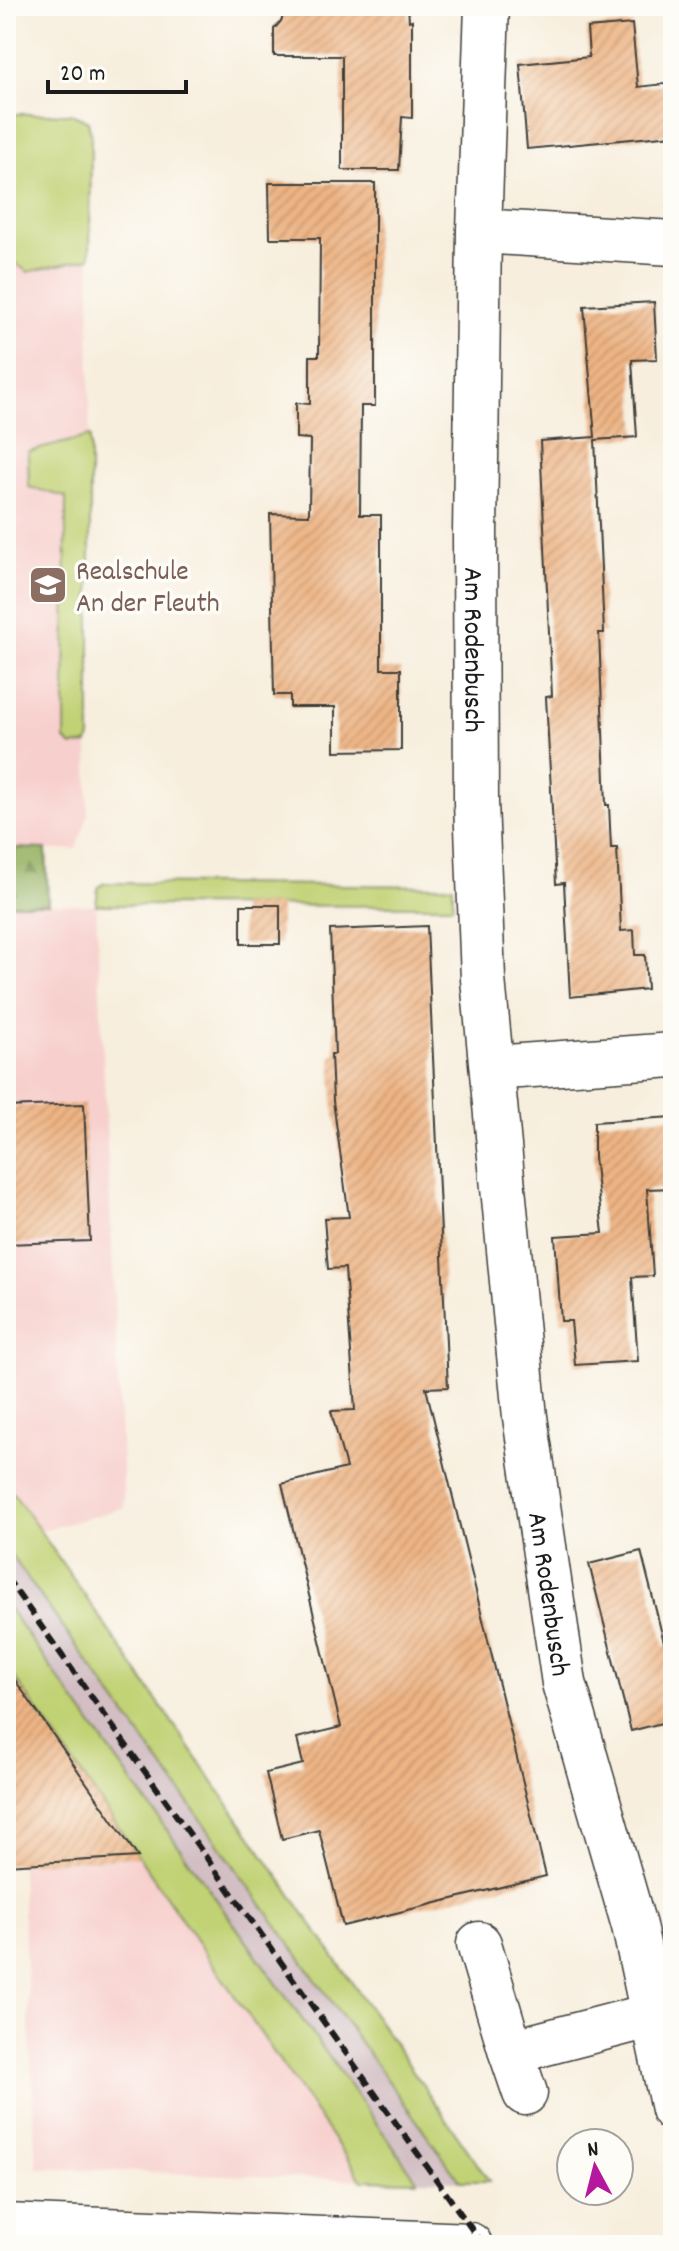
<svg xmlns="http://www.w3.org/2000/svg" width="679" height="2251" font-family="Dekko,sans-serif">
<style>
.built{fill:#f7d0cd}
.railway{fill:#d2bec3}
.grass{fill:#c1d274;stroke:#6e7748;stroke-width:2}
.forest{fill:url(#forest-firs);stroke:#5a6841;stroke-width:2}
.building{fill:url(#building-hatch)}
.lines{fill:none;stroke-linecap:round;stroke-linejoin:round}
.minor-casing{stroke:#3d3c39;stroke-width:47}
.major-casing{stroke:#3d3c39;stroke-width:47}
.minor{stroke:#fff;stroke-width:44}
.major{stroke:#fff;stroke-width:44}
.rail{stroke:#1c1c1c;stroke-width:6;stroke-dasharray:12 6;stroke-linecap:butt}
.labels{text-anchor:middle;stroke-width:7;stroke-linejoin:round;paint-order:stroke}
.education-label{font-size:28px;fill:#785e54;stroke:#fdfcf7;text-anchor:start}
.street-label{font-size:28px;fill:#1c1c1c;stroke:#fdfcf7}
</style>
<defs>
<pattern id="forest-firs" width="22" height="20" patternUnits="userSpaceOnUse" patternTransform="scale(2)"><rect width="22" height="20" fill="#98b466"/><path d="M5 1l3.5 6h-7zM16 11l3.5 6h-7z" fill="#7b9253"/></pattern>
<pattern id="building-hatch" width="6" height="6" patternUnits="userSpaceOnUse" patternTransform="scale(2)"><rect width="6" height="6" fill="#edb484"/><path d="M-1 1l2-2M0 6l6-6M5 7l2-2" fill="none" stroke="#cb9a71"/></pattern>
</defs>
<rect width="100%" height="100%" fill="#fdfcf7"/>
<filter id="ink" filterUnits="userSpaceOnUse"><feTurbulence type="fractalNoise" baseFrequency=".0125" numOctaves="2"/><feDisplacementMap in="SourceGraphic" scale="16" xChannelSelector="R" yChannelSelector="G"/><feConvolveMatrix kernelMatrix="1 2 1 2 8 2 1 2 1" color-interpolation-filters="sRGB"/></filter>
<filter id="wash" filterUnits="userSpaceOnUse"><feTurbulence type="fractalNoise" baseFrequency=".006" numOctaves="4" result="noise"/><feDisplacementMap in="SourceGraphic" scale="32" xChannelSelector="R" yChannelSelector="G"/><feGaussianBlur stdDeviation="1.8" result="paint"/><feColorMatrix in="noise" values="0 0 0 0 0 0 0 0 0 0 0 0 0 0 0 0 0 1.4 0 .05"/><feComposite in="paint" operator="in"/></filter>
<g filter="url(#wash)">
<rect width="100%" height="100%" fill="#f7eedd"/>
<path class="built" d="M6,257L28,272L90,258L88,816L76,849L46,850L48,904L96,905L124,1508L40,1531L6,1483Z
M10,1670L37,1711L362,2180L37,2168Z"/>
<path class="railway" d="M6,1548L460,2181L417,2180L6,1605Z"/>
<path class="grass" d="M6,114H71L88,121L91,135L90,258L28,272L6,257Z
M90,436V737L88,744L72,746L65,740L66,497L29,487L28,452Z
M104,883L453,886V906L96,905L98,888Z
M6,1483L40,1531L489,2181H460L6,1548Z
M6,1605L417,2180V2181L362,2180L6,1665Z"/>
<path class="forest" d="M13,848L46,849L48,904H6V864L13,856Z"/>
<g id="blocks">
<path class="building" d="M282,6H408L409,21L412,20V118L402,117L399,170H342V56H274V29L282,20Z
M632,24L638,87L673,83V135L527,149L520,64L589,57L587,28Z
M269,183H375V406H361L360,515H381V669H401V750L335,751V707H290V695H274L270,514L309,515L310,439L296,438V403L310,404V356H319L320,238H270Z
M654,302L657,359L632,360L637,437L595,440L604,633H599L606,805H609L611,848H617L621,931L634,930L635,955H645L647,989L570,997L564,883L556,884L546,697L552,696L540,441L595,437L584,306Z
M241,905H280V944H241Z
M427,926L448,1387L426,1388L546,1876L343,1926L319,1830L282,1839L266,1773L303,1764L297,1738L341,1727L282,1484L346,1468L331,1411L355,1410L345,1268L328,1269L324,1218L349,1217L333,1101L331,1054H335L330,930Z
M84,1104L90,1241L6,1244V1107Z
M673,1117V1188L647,1189L653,1276L632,1277L638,1361L575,1365L571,1321H561L555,1236L603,1233L594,1157V1122Z
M641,1551L665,1646L673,1644V1720L631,1731L589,1564Z
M8,1670L138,1857L6,1865V1733H12Z"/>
</g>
</g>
<g filter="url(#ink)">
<use href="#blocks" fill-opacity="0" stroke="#3d3c39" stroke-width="2"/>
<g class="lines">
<defs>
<g id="minor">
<path id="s1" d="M487,6L479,231L475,534L476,802L483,979L525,1417L564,1683L634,1926L673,2109"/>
<path d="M479,231L673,243"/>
<path d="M492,1068L673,1055"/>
<path d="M479,1944L511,2052L653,2015"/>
<path d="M511,2052L525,2093"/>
</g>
<path id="major" d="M6,2226L470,2245"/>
</defs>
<use href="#minor" class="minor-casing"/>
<use href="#major" class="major-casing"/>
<use href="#minor" class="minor"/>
<use href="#major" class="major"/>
<path class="rail" d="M6,1577L483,2245"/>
</g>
</g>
<defs>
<symbol id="school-square" viewBox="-11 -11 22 22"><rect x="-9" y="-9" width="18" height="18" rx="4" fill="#8d6e63" stroke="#fdfcf7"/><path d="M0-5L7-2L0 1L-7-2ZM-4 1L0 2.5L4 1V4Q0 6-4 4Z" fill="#fff"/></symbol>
</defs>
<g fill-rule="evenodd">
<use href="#school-square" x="26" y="563" width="44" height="44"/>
</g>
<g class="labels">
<g class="education-label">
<text x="76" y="579">Realschule<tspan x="76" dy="32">An der Fleuth</tspan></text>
</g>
<g class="street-label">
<text dy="10" stroke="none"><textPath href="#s1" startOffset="644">Am Rodenbusch</textPath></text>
<text dy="10" stroke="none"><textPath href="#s1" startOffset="1592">Am Rodenbusch</textPath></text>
</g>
</g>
<rect width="679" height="2251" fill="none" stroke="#fdfcf7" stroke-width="32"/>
<g transform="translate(595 2167) rotate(353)"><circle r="38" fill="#fdfcf7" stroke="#a3a29f" stroke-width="2"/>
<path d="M0-6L14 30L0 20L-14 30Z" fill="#b5179e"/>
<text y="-12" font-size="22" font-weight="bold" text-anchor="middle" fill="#1c1c1c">N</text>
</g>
<path d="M48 80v12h138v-12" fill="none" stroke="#1c1c1c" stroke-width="4"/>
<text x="60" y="80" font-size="24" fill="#1c1c1c" stroke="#fdfcf7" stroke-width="6" paint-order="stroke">20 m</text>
</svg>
